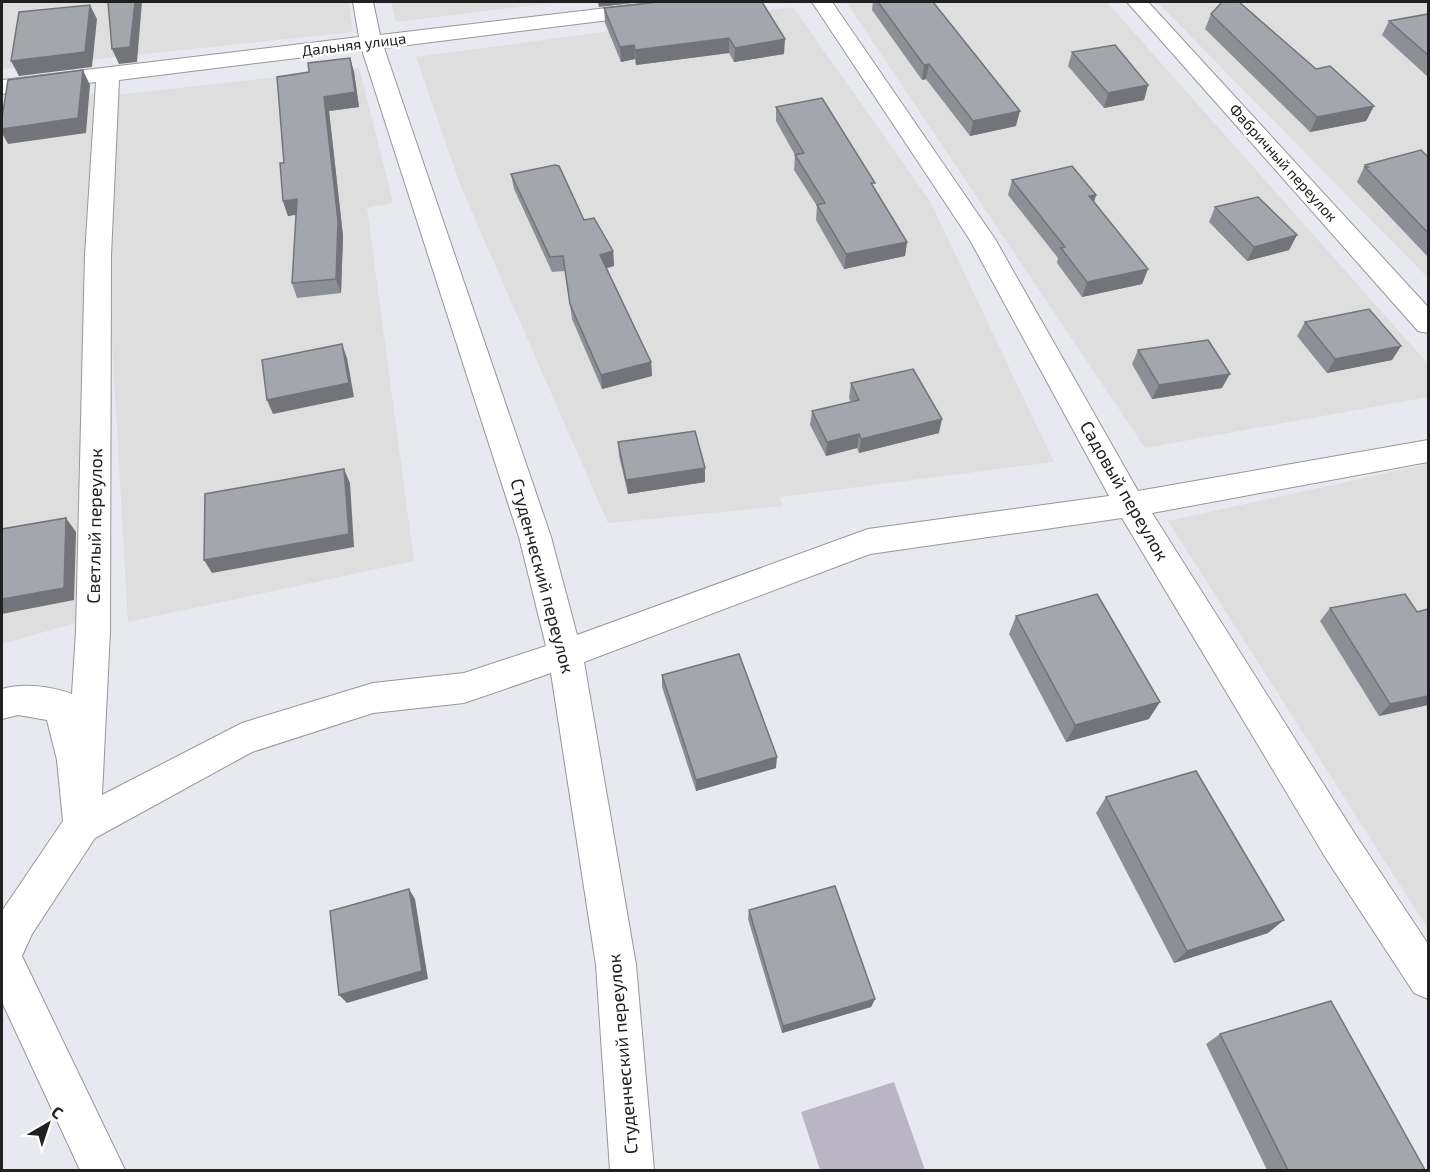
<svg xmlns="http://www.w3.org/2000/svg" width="1430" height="1172" font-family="'Exo 2',sans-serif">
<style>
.residential{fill:#dedede}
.construction{fill:#bab5c3}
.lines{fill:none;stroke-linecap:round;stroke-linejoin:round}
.street-casing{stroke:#979797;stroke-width:2}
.street{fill:#fff;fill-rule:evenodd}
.wall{fill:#8d8f96}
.shaded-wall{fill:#73747a}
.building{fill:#a4a6ae;stroke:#73747a;stroke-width:1.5}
.labels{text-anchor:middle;stroke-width:5;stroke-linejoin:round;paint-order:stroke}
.far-street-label{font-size:15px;fill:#202020;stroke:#fff}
.street-label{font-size:18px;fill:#202020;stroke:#fff}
</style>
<rect width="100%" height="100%" fill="#e8e8f0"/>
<path class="residential" d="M2,2H349L353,32L2,69Z
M391,2H560L396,22Z
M846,2H1107L1428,364V397L1145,448Z
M1157,2H1428V278L1211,57Z
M793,7L930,201L1054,462L779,497L783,506L608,523L461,187L416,57Z
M359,68L393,203L367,208L414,561L128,622L110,306L116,95Z
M99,93L89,619L2,644V105Z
M1428,464V929L1168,521Z"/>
<path class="construction" d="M894,1082L925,1170H820L801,1112Z"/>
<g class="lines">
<defs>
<path id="street" d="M353,2H373L380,35L657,2H717L714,7L706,8L384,48L551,537L577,635L868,529L1109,496L970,240L812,2H832L995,239L1138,491L1428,440V462L1152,513L1355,834L1428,944V999L1414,993L1327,860L1122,518L870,554L584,662L636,965L654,1170H610L596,965L551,673L464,703L373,713L252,752L95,838L32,934L22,956L125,1170H80L2,1002V911L63,821L57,760L47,720L18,715L2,719V689C24,683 50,686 72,694L76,631L85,255L96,82L2,94V80L359,37ZM362,50L519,537L546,646L464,673L373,683L242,723L102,795L110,631L111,255L119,80Z
M1127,2H1148L1428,307V333L1418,331Z"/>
</defs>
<use href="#street" class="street-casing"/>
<use href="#street" class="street"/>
</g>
<path class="wall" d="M659,2L784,54L734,62L729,53L636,65L635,59L621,62L605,23L604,8Z
M873,2H933L1016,126L970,136L926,79L922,80L872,10Z
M1211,14L1316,69L1374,106L1366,121L1310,132L1205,29Z
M1428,14V77L1382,35L1389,21Z
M1072,52L1148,85L1144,100L1104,108L1068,66Z
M350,58L354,72L359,107L329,111L343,236L341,293L297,298L292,283L296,214L288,216L283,201L284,163L309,72Z
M776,107L874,188L907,242L905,256L844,269L816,220L817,206L794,170L795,155L776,121Z
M1427,156H1428V257L1357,182L1365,165Z
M511,174L584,220L613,251L614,266L607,268L651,362L652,376L602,389L572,319L565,271L552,272L514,189Z
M1012,180L1096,195L1094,202L1148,269L1142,284L1082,297L1057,263L1058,258L1008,195Z
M1215,207L1297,235L1289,250L1247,261L1209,222Z
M1305,322L1401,346L1392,360L1327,373L1297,336Z
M1138,350L1222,388L1152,399L1132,364Z
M851,383L939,433L859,453L857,448L826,456L810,425L812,411L851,402L849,398Z
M618,442L705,482L628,494L619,456Z
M1330,608L1417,612L1428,609V705L1379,716L1320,621Z
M1016,616L1149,719L1066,742L1009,634Z
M662,675L776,768L696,791L662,687Z
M1106,797L1268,933L1174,963L1096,813Z
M749,910L875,999L871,1007L782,1033L748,919Z
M1220,1034L1425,1170H1267L1206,1044Z"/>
<path class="shaded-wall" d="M135,2H142L137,62L119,64L112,49Z
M598,2H642L599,7Z
M90,5L97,19L92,67L19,76L11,61Z
M729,38V53L636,65L635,50Z
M785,39L784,54L734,62L735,48Z
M634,45L635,59L621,62L620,47Z
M350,58L354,72L359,107L329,111L343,236L341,293L336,279L324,97Z
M929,64L926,79L922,80L924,65Z
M83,70L90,85L86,133L8,144L2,133V129Z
M1148,85L1144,100L1104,108L1108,93Z
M1374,106L1366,121L1310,132L1317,117Z
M1020,111L1016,126L970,136L973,121Z
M1096,195L1092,209L1089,196Z
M297,199L302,214L288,216L283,201Z
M1297,235L1289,250L1247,261L1254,247Z
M907,242L905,256L844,269L846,254Z
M613,251L614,266L602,269L600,255Z
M1148,269L1142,284L1082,297L1087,282Z
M342,344L347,358L354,397L273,414L267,400Z
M1401,346L1392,360L1327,373L1335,359Z
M651,362L652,376L602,389L601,375Z
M1230,374L1222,388L1152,399L1159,385Z
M942,419L939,433L859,453L861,439Z
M859,434L857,448L826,456L827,442Z
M705,468V482L628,494L626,480Z
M344,469L350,483L354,547L212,573L204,560Z
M66,518L76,532L74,600L2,614V599Z
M1428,696V705L1379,716L1390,704Z
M1160,702L1149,719L1066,742L1075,725Z
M777,757L776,768L696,791V780Z
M409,889L415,899L428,979L347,1003L339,995Z
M1284,920L1268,933L1174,963L1187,951Z
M875,999L871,1007L782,1033L783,1026Z"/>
<path class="building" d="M108,2H135L130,47L112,49Z
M659,2H762L785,39L735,48L729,38L635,50L634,45L620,47L604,8Z
M878,2H933L1020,111L973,121L929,64L924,65Z
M1222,2H1239L1316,69L1330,66L1374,106L1317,117L1211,14Z
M90,5L85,52L11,61L19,12Z
M1428,14V55L1389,21Z
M1115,45L1148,85L1108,93L1072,52Z
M350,58L355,92L324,97L338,221L336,279L292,283L297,199L283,201L280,163H284L277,77L309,72L308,63Z
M83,70L78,118L2,129V118L8,80Z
M822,98L875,183H871L907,242L846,254L817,205L825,203L795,155L804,153L776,107Z
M1421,150L1427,156H1428V233L1365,167H1368L1365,165Z
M555,165L559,166L584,220L594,218L613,251L600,255L651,362L601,375L570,304L563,256L550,257L511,174Z
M1072,166L1096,195L1089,196L1148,269L1087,282L1061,248L1065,247L1012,180Z
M1258,197L1297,235L1254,247L1215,207Z
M1369,309L1401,346L1335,359L1305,322Z
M1208,340L1230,374L1159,385L1138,350Z
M342,344L349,383L267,400L262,360Z
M913,369L942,419L861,439L859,434L827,442L812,411L859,400L851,383Z
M695,431L705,468L626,480L618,442Z
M344,469L349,534L204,560L205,494Z
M66,518L64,588L2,599V529Z
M1097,594L1160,702L1075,725L1016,616Z
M1405,594L1417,612L1428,609V696L1390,704L1330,608Z
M739,654L777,757L696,780L662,675Z
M1196,771L1284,920L1187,951L1106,797Z
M835,886L875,999L783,1026L749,910Z
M409,889L422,971L339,995L330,911Z
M1331,1001L1425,1170H1288L1220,1034Z"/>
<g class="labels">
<g class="far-street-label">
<text transform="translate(354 45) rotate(-7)" y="5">Дальняя улица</text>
<text transform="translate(1283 163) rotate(48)" y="5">Фабричный переулок</text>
</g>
<g class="street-label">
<text transform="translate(1124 491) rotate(60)" y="6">Садовый переулок</text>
<text transform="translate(95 526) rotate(-89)" y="6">Светлый переулок</text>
<text transform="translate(542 576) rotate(75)" y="6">Студенческий переулок</text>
<text transform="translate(623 1054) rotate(-95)" y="6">Студенческий переулок</text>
</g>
</g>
<rect width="1430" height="1172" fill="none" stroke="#202020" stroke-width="6"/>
<g transform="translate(48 1124) rotate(39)" stroke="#ffffff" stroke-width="4.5" paint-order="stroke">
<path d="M0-4.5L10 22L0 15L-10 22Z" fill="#202020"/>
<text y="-9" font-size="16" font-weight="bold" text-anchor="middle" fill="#202020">С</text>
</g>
</svg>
